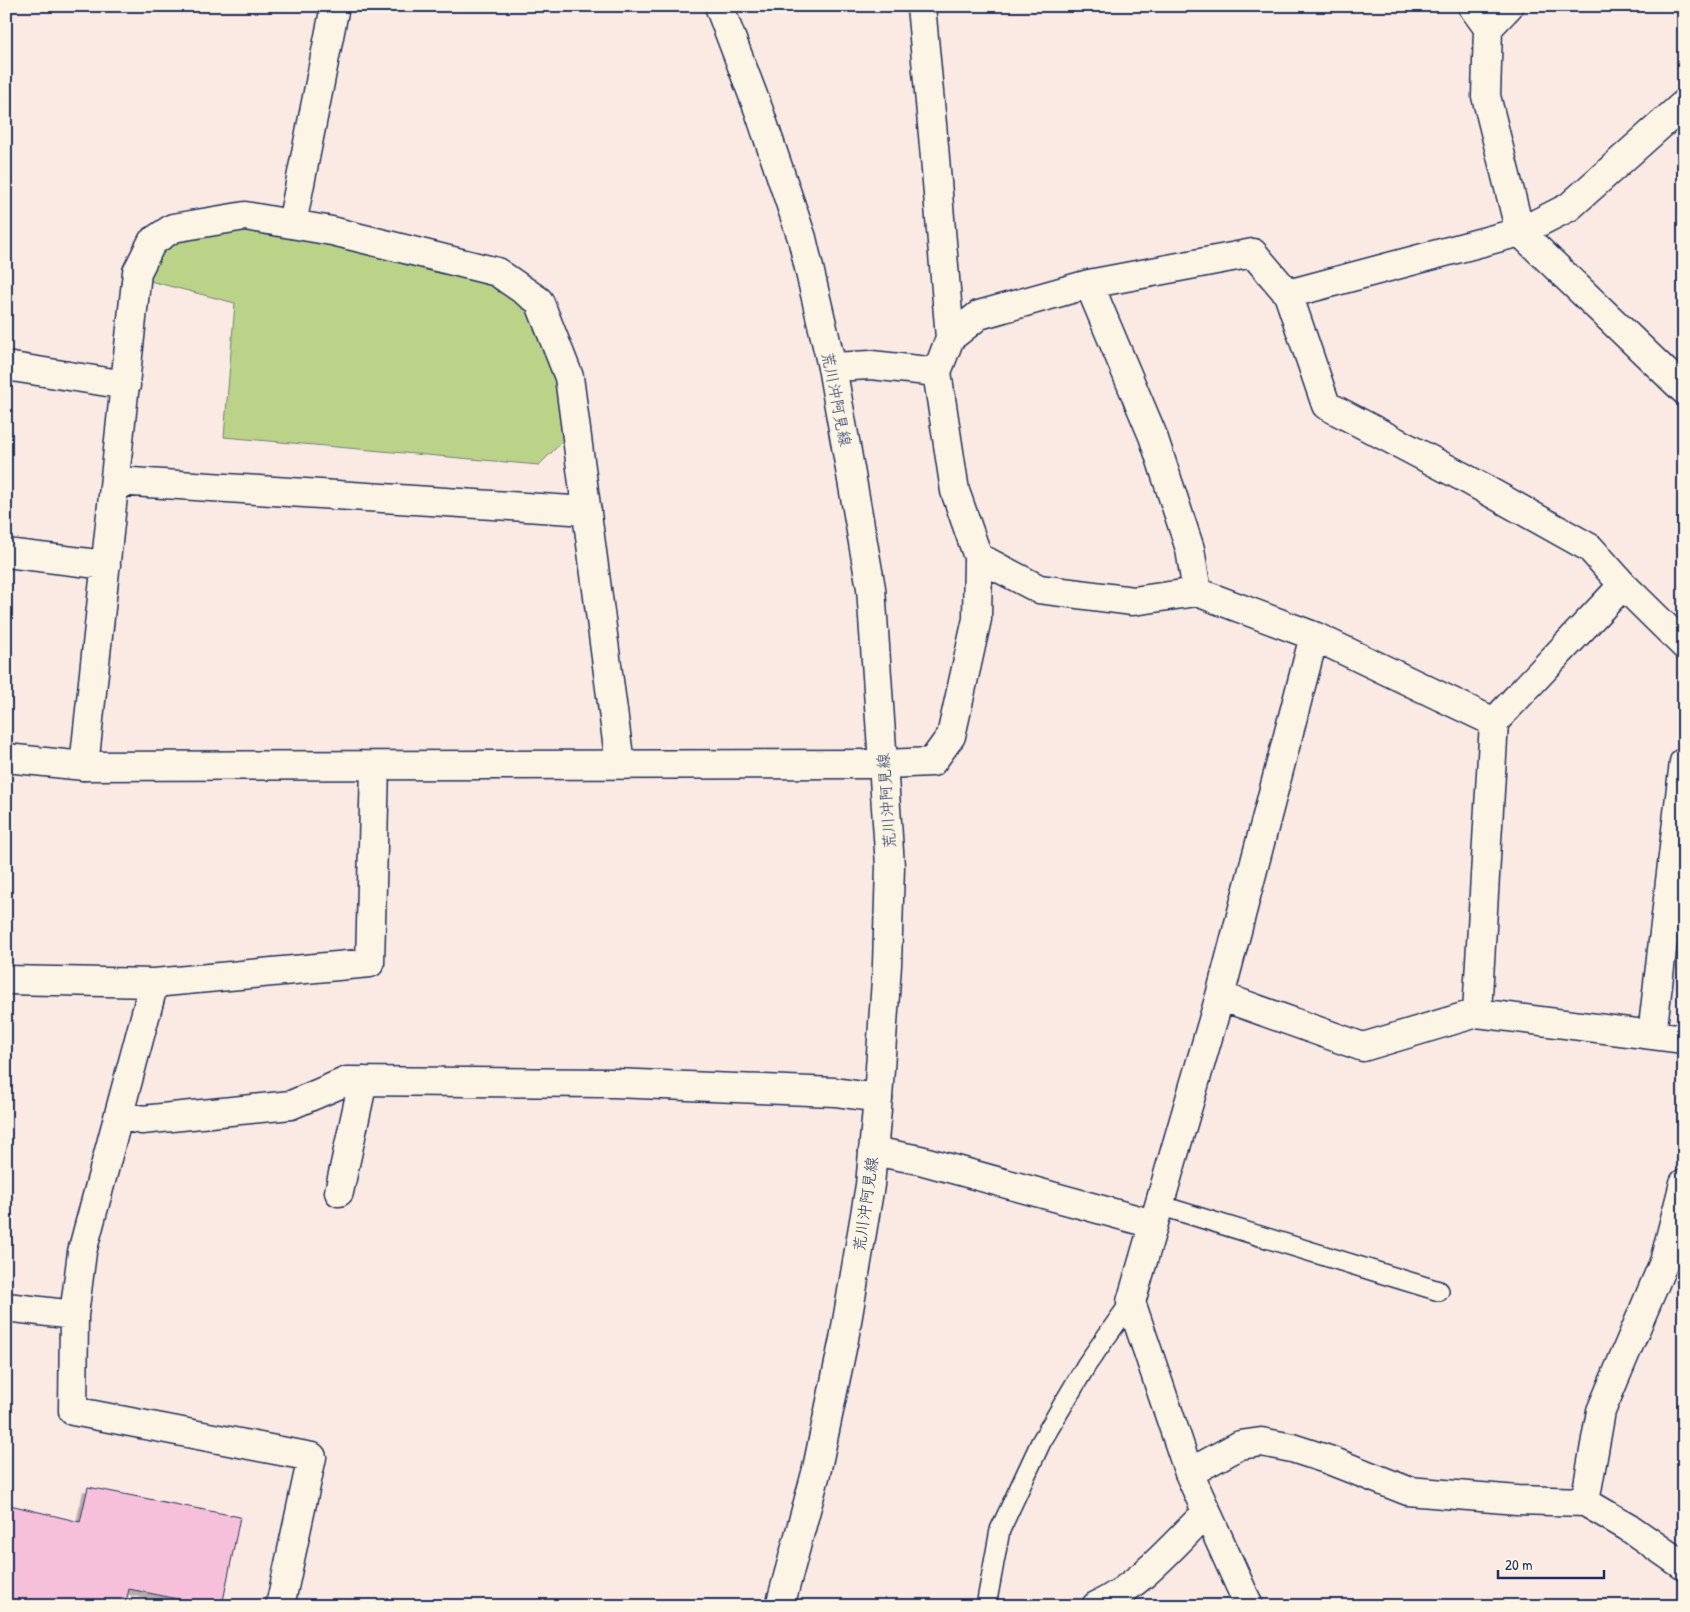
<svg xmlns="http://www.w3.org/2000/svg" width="1690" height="1612" font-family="'Patrick Hand','Klee One',sans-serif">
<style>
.green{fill:#bbd389;stroke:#6b8174}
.building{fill:#f7c0da;stroke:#1b2f5e;filter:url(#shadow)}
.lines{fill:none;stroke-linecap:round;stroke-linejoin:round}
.service-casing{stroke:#1b2f5e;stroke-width:22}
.minor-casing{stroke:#1b2f5e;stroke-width:31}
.tertiary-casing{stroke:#1b2f5e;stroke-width:31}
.secondary-casing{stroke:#1b2f5e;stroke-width:31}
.service{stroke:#fcf5e5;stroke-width:19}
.minor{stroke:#fcf5e5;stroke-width:28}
.tertiary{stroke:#fcf5e5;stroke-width:28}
.secondary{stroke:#fcf5e5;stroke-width:28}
.labels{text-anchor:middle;stroke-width:4;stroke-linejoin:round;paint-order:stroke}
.street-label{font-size:16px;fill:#1b2f5e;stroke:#fcf5e5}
</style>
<defs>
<filter id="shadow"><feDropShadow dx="-4.5" dy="4.5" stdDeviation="0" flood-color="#0004"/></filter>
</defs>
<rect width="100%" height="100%" fill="#fbeae3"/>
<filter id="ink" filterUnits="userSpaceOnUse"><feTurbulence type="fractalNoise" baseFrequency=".02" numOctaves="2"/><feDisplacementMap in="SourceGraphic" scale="10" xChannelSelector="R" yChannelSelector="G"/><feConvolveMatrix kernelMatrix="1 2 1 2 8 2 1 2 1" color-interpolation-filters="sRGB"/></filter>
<g filter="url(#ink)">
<path class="green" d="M244,229L330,243L496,284L529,308L557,381L565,439L539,465L224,437L235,303L146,280L159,253L177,241Z"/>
<path class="building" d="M88,1487L240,1517L222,1606H212L129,1589L125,1606H6V1504L80,1522Z"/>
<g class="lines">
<defs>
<path id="service" d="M1159,1205L1439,1291
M986,1606L1000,1530L1041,1442L1087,1364L1131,1302"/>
<path id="minor" d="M1472,6L1488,28
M1509,6L1488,28L1486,96L1520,232L1684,390
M292,224L335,6
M1288,294L1520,232L1569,207L1684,104
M950,338L979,315L1089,284L1253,253L1288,294L1326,405L1463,477L1590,548L1623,585L1684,645
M6,366L126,385
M832,367L871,365L937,372
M116,481L587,511
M6,553L106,565
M978,557L1039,589L1133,601L1197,592L1190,549L1153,436L1089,284
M1197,592L1314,636L1494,722
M884,764L932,762L951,736L977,619L978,557L955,491L937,372L950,338L934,146L921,6
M84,766L137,272L152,242L173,228L245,216L332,231L497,272L539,301L569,377L620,764
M6,980L154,983
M1220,996L1314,636
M1477,1013L1494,722L1623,585
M1652,1035L1684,762
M119,1115L142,1120L291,1105L347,1081L614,1083L835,1092L878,1098
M873,1151L920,1160L1153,1224
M339,1192L363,1081
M6,1307L74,1315L82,1252L154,983L370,963L375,766
M74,1315L73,1411L312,1457L280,1606
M1189,1473L1240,1445L1261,1442L1292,1448L1329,1460L1408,1491L1517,1500L1585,1502L1628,1527L1684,1566
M1585,1502L1601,1411L1664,1262L1684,1183
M1096,1606C1140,1586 1173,1545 1207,1512
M1249,1606L1189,1473L1131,1302L1220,996L1363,1047L1477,1013L1684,1039"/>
<path id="tertiary" d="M6,758L84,766L884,764"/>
<path id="secondary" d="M719,6L759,111L802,238L832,367L871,588L890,866L887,965L878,1098L870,1185L844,1339L816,1473L780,1606"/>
</defs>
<use href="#service" class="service-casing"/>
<use href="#minor" class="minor-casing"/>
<use href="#tertiary" class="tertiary-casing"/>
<use href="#secondary" class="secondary-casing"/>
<use href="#service" class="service"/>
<use href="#minor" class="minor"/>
<use href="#tertiary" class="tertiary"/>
<use href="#secondary" class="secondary"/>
</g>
</g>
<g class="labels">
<g class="street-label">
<text transform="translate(837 399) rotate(79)" y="6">荒川沖阿見線</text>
<text transform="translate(886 801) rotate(-94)" y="6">荒川沖阿見線</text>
<text transform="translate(865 1204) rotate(-82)" y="6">荒川沖阿見線</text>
</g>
</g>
<rect width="1690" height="1612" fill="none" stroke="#fcf5e5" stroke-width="25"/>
<rect x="12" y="12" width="1665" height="1587" fill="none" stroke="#1b2f5e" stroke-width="2" filter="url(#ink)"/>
<path d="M1498 1570v8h106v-8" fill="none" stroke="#1b2f5e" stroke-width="2.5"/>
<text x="1505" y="1570" font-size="15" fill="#1b2f5e" stroke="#fcf5e5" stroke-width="4" paint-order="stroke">20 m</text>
</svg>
